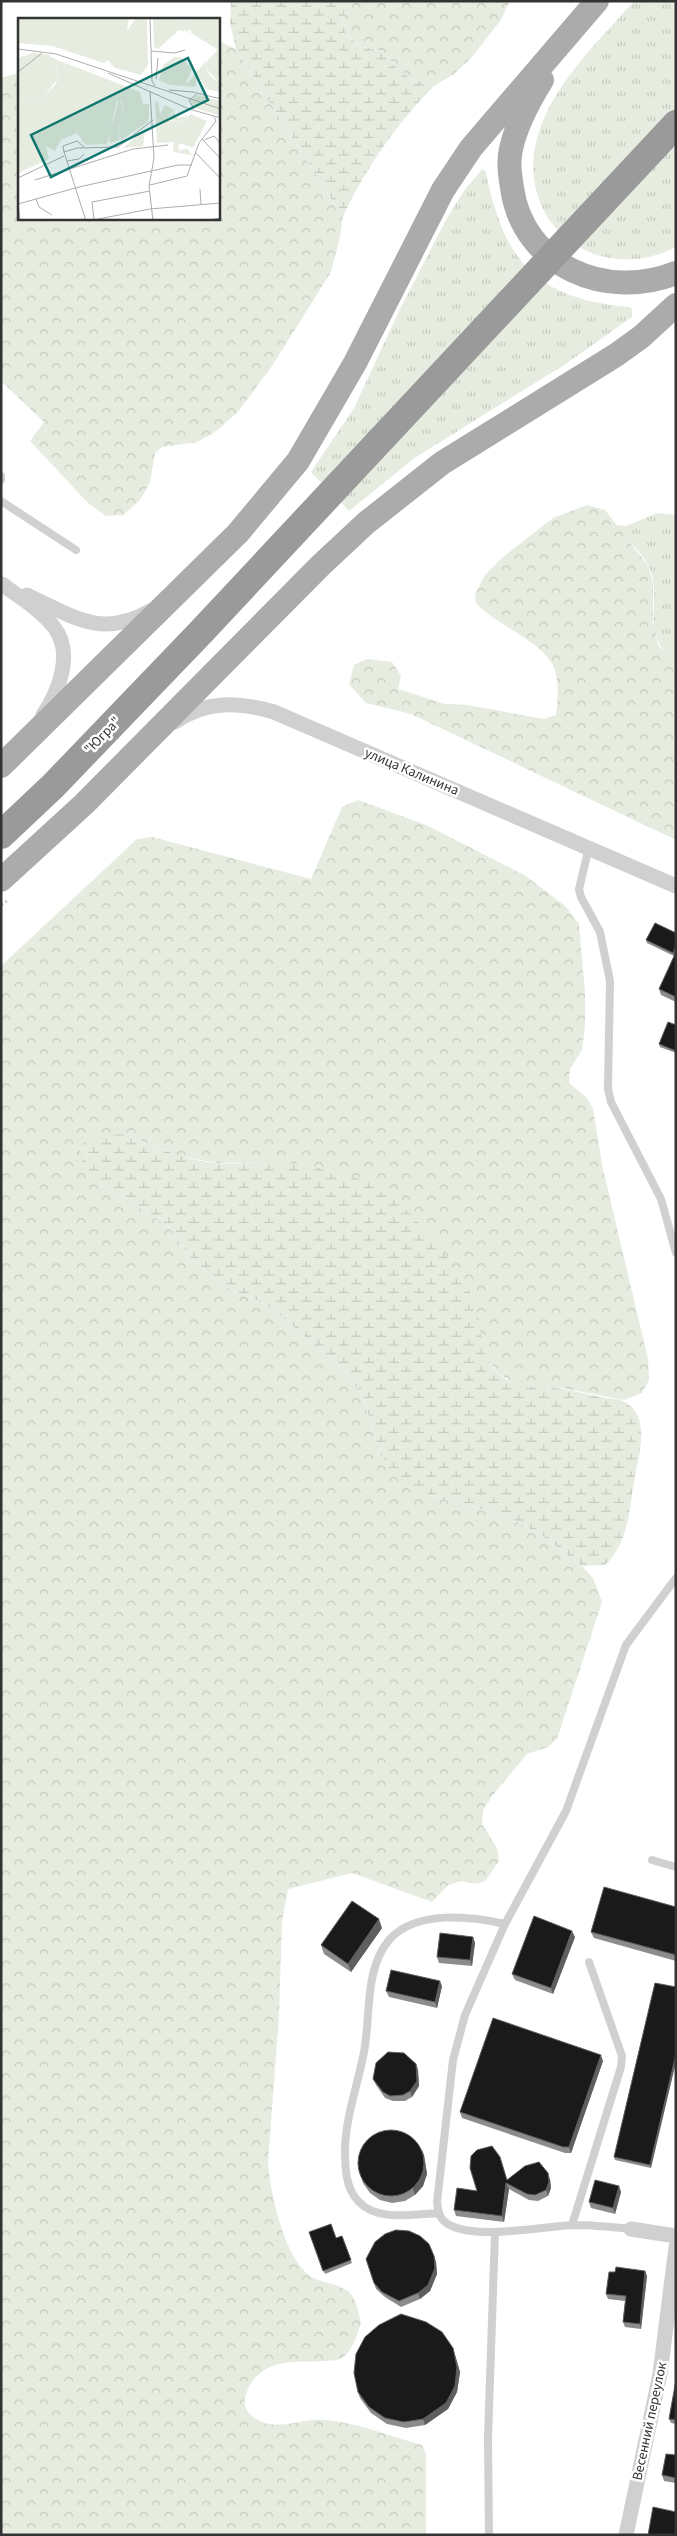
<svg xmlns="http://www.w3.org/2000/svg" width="677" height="2536" font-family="'Source Sans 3',sans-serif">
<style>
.grass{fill:url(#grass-tufts)}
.forest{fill:url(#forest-crowns)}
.wetland{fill:url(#wetland-marsh)}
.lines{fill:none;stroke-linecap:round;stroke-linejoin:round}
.path{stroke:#cdcdcd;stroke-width:3;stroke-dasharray:2.5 2.5;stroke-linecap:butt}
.lane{stroke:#d0d0d0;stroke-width:8}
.street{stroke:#d0d0d0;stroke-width:15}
.primary{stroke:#ababab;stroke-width:24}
.highway{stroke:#9a9a9a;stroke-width:28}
.wall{fill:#8c8c8c}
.shaded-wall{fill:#5f5f5f}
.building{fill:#1a1a1a;stroke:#5f5f5f}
.labels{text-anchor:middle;stroke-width:5;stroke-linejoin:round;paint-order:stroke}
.street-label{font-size:14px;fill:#333;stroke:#fff}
.inset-road{fill:none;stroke:#adadad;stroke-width:1}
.view{fill:#0f766e;fill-opacity:0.15;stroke:#0f766e;stroke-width:2.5}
.inset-edge{fill:none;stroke:#333;stroke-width:2.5}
</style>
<defs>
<pattern id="grass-tufts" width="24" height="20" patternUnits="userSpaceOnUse" patternTransform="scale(1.25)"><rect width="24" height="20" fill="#e6ecdf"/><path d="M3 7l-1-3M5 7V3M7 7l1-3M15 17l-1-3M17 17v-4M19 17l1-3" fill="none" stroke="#c6cbc0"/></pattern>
<pattern id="forest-crowns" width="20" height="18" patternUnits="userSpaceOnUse" patternTransform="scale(1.25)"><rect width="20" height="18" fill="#e6ecdf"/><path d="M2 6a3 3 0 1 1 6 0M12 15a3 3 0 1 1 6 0" fill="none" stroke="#c6cbc0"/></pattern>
<pattern id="wetland-marsh" width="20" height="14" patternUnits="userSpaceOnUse" patternTransform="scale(1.25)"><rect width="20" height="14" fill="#e6ecdf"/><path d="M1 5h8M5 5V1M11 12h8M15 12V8" fill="none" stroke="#c6cbc0"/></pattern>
</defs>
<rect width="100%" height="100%" fill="#fff"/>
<path class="grass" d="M634,1H676V247C591,290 507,215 541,126C559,78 600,40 634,1Z
M482,169L486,172C503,260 536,299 629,307L632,309V317L564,365L416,457L349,511L311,472L354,408L400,309L447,218L464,191Z
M657,513L676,515V655H668C641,629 663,596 649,567C644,555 624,536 615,525L626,526Z"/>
<path class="forest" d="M347,1H510L500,21L472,57L454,74L434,86L416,82L397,69L382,51L363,47L346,36L343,20Z
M219,41L236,49L343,217L339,241L331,272L272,366L238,412L215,432L197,442L162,447L155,453L150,482L140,500L123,515L106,516L88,503L30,441L44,422L1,381V78L19,73V219H219Z
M587,505L605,510L649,567L653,584V621L658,645L668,655H676V840L411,714L366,703L349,684L354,665L367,659L392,662L401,676L398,689L445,704L467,705L544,719L556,715C558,700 560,676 551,662C535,638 496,625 476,603L475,594L485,575L502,558L553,518Z
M358,800L426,825L526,876L565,906L579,924L585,993V1027L582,1050L570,1069L569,1083L587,1098L593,1109L603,1169L648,1359L649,1380L642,1393L624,1400L562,1388L519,1386L499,1374L484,1355L473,1300L278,1162L216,1163L179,1156L125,1134L101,1186L135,1204L169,1227L192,1259L221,1285L261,1302L278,1313L348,1375L364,1398L379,1452L432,1496L507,1516L541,1535L582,1566L593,1578L602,1602L557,1739L548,1747L527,1754L492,1796L483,1810L482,1824L497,1848L499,1861L486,1880L478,1884L461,1881L448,1885L432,1902L352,1873L288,1889L282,1921L279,2016L268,2162C270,2192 284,2258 310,2276C315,2280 323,2281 328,2283C354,2289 356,2299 361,2323C357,2335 352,2353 340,2359C336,2361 330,2360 325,2361C302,2363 283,2358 263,2371C253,2378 247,2388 245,2399C242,2412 258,2422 269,2424C287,2427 307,2418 326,2420C358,2423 390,2436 422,2445L426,2454V2535H1V966L137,839L152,837L311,879L342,807Z"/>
<path class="wetland" d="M231,1H347L343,20L346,36L363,47L382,51L397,69L416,82L434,86C397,123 365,169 343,217L236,49L230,23Z
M125,1134C155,1146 184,1161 216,1163C236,1165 257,1161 276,1162C303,1163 354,1174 377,1187C413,1209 456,1261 473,1299C484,1324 477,1352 498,1373C516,1390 540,1385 563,1389C576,1391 589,1395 602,1397C609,1399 619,1398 625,1402C651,1417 639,1454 635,1476C629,1508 630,1541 605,1565L582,1566L541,1535L507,1516L432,1496L396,1478L379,1452L364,1398L348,1375L278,1313L261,1302L221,1285L192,1259L169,1227L135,1204L101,1186L84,1169L79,1147L94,1136Z"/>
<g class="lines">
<path class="path" d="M1,905L7,901"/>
<path class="lane" d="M1,476V480
M1,501L76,550
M589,847L579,889L581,897L600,932L610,981L608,1089L611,1102L661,1199L676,1253
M652,1860L676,1867
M439,2213C414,2214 378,2222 359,2202C345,2188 345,2167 345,2148C346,2116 358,2084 364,2052C371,2016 364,1968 390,1939C416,1910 472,1916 505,1924
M572,2225L621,2067L622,2056L589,1962
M631,2229C612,2227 593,2225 574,2225C545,2226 464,2243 443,2220C438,2215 438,2209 437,2202L453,2060L465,2015L505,1924L566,1811L626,1645L676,1578
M489,2535L488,2438L495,2232"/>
<path class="street" d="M2,584C19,597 41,610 54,627C74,653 59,691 43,715
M27,595C72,616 101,639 150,611
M175,722C206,700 240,702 274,712L676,886
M631,2229L676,2236
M626,2535L660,2374L676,2247"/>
<path class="primary" d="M542,80C529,101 516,125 511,149C508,162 510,175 512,188C523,266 606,301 676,273
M1,766L238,533L298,461L355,363L443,190L471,148L597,1
M1,880L84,804L321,565L366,523L442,463L616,355L641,337L676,305"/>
<path class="highway" d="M1,835L53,786L201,632L676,124"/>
</g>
<path class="wall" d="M676,933L674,956L647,943L646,940Z
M676,955V1002L661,995L659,989Z
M676,1025V1053L660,1047L659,1044Z
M676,1907V1961L594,1938L591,1932Z
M382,1928L351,1972L324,1954L321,1945Z
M473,1937L475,1943L472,1966L439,1963L437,1957Z
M575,1937L553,1994L515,1980L512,1974Z
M655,1983L651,2168L615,2160L614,2157Z
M442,1986L437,2008L389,1997L386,1991Z
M603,2061L571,2153H565L462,2118L460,2112Z
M416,2064L418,2070L419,2086L412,2097L405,2101H393L385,2098L376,2085L373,2079Z
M422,2150L424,2155L427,2174L423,2186L415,2195L405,2201L392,2203L380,2200L370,2193L363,2183L361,2177Z
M550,2179L551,2188L548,2196L538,2201L529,2200L509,2189L504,2222L456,2216L454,2210L477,2191L507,2180Z
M619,2186L621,2192L615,2214L591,2208L589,2202Z
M309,2232L336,2238L342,2236L352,2263L325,2274Z
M434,2256L436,2262L437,2274L430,2291L420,2299L401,2307L385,2297L376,2289L374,2283Z
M645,2271L647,2276L641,2329L625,2327L623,2322L625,2301L608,2299L606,2294L615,2272Z
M453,2348L460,2372L457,2392L448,2409L425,2425L406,2428L387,2424L371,2413L360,2398L358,2392Z
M676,2380V2424L671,2423L669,2419Z
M676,2455V2483L664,2481L662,2475Z"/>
<path class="shaded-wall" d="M676,946V952L674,956L673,953Z
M379,1919L382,1928L351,1972L348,1964Z
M572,1931L575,1937L553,1994L551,1988Z
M473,1937L475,1943L472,1966L470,1960Z
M440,1981L442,1986L437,2008L435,2002Z
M676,2054V2062L651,2168L650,2165Z
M601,2055L603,2061L571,2153L569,2147Z
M416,2064L418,2070L419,2086L412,2097L410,2091Z
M422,2150L424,2155L427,2174L423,2186L415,2195L413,2189Z
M548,2173L550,2179L551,2188L548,2196L546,2190Z
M506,2183L509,2189L504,2222L502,2216Z
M619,2186L621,2192L615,2214L613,2208Z
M434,2256L436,2262L437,2274L430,2291L420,2299L418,2293Z
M645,2271L647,2276L641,2329L640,2324Z
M453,2348L460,2372L457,2392L448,2409L425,2425L423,2419Z"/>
<path class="building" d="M655,923L676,933V946L673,953L646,940Z
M675,954L676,955V997L659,989Z
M668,1022L676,1025V1051L659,1044Z
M604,1887L676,1907V1955L591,1932Z
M352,1901L379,1919L348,1964L321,1945Z
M534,1916L572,1931L551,1988L512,1974Z
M440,1933L473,1937L470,1960L437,1957Z
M391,1970L440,1981L435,2002L386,1991Z
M655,1983L676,1987V2054L650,2165L614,2157Z
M493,2018L601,2055L569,2147H563L460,2112Z
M388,2052L404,2053L416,2064L417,2081L410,2091L403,2095L390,2096L383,2092L373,2079L376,2063Z
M358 2163a33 33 0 1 1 66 0a33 33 0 1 1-66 0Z
M492,2146L500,2157L507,2180L525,2166L539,2162L548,2173L549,2182L546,2190L535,2195L527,2194L506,2183L502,2216L454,2210L457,2188L477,2191L470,2168L471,2156L477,2150Z
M595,2180L619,2186L613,2208L589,2202Z
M331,2224L336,2238L342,2236L351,2260L323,2271L309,2232Z
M396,2230L409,2231L420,2236L429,2244L434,2256L435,2268L428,2285L418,2293L399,2301L382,2292L374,2283L366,2259L375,2242L385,2234Z
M616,2267L645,2271L640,2324L623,2322L626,2296L606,2294L609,2272H615Z
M401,2314L426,2322L442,2332L453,2348L457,2367L455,2386L446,2403L423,2419L404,2422L385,2418L369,2407L358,2392L354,2373L356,2354L365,2337L379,2325Z
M676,2380V2420L669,2419Z
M666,2454L676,2455V2478L662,2475Z
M653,2507L676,2512V2535H648Z"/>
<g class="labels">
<g class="street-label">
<text transform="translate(102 735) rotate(-46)" y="5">"Югра"</text>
<text transform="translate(412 771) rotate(23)" y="5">улица Калинина</text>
<text transform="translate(649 2421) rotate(-78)" y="5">Весенний переулок</text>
</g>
</g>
<g transform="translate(18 18)">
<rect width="202" height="202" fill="#fff"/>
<path d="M15,35L31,37L37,44L40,60L26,78L0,81V40ZM180,77L202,83V98L177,90L172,83ZM156,94L160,100L170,98L168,104L150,102Z" fill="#e6ecdf"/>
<path d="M1,0H111L109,13L118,0H129L130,47L123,57L97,50L90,42L86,45L34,28L0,25ZM135,0H158L162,11L140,31L136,29ZM172,0H202V33L173,15L172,11L168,15ZM32,39L122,74L125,86H131V99L130,104L103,122L100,112L108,99L103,82H99L89,126L68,127L59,115L43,122L37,133L28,128L31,141L0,155V81L26,78L37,67L40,60L38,47ZM156,39H163L174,51L167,68L152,67L141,62L145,47ZM191,41L202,54L199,63L187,49ZM140,83L142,96L147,87L156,92L150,100L152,103L168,104L172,96L189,103L175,130L162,125L160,129L162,133L169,130L174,137L155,134L156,124L139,125L137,84ZM123,115H127L125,128L105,130Z" fill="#e6ecdf"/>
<path d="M158 6a7 7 0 1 1 14 0a7 7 0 1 1-14 0ZM199,32L202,33V54L191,41ZM189,42L187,49L193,59L198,63L202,61V74L188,71L183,61L178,62V69L167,68ZM101,79L108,99L100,112L102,122L92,125L90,109L95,103Z" fill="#e6ecdf"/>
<path class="inset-road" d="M132,0L134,63L137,68M0,31L38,36L203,91M133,33L156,35L167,32M0,54L24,35M90,55L171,91L203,100M138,61L140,40M151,72L175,74L203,81M132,73L136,140L131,168L135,203M176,91L171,82L179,76M184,121L203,141M186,122L196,118L203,126M46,134L45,128L59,123L66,129M177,134L203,161M49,143L61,141L66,136M0,160L46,138M17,162L115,131L150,127M132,167L169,158L181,125L198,103L196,99M182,171L183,186M18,181L21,189L34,197M76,201L74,184L132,173M2,202L0,186L61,169L160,147H174M68,203L46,134L59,130L100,129L135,102M70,203L132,191L202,185M184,203L203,200"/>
<path class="view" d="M170,40L190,82L33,159L13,117Z"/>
<rect width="202" height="202" class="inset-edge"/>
</g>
<rect width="677" height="2536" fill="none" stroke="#333333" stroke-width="5"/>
</svg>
